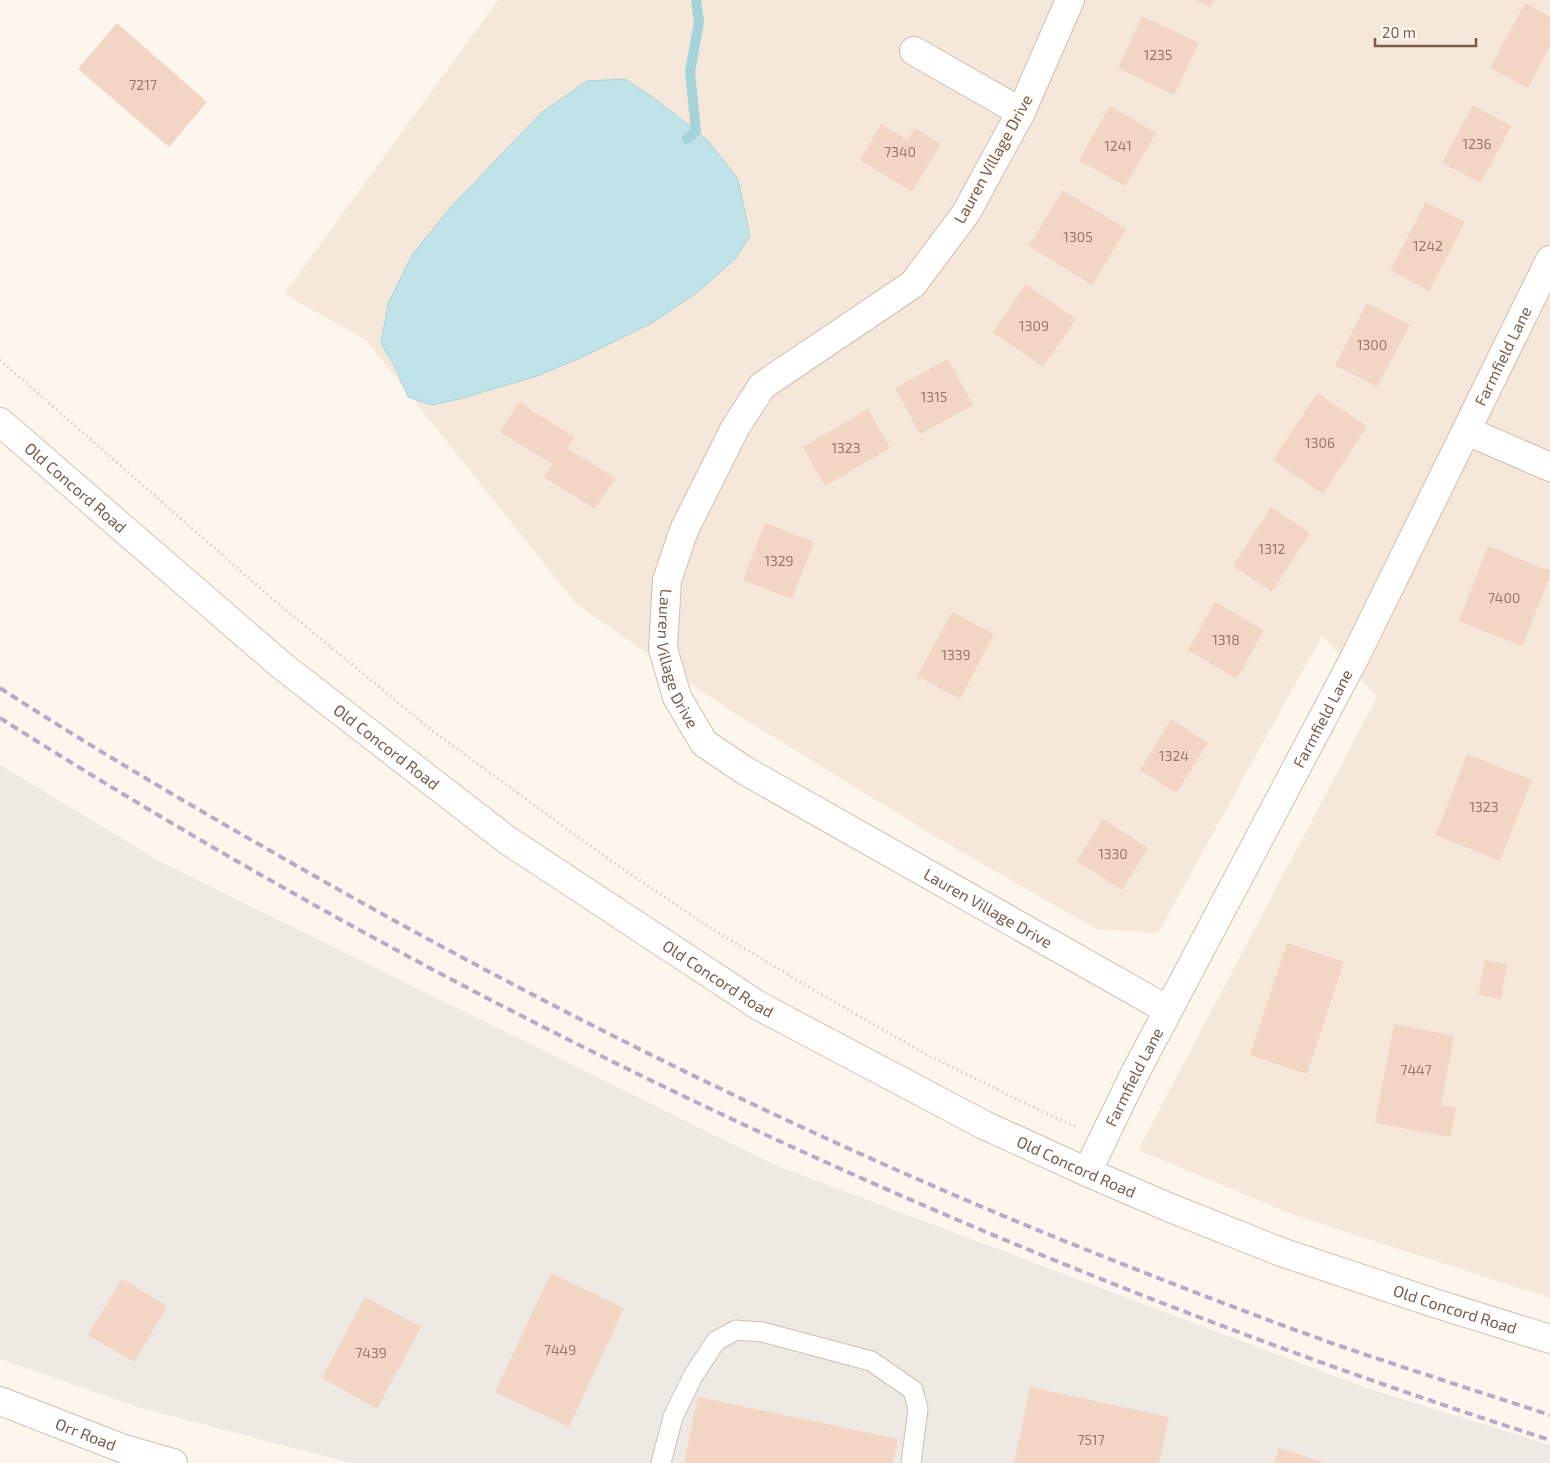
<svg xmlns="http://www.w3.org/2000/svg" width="1550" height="1463" font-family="'Exo 2',sans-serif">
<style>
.residential{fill:#f5e8da}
.industrial{fill:#efe9e4}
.water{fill:#bfe3e8;stroke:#a5d3da}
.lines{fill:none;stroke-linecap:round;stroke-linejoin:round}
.stream{stroke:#a5d3da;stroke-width:10}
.building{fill:#f3d5c3}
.lane-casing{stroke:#d1beb0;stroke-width:21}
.street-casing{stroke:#d1beb0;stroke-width:30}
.secondary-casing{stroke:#d6c0b0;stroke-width:30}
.path{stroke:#d9b8a5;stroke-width:3;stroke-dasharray:1 4;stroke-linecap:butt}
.lane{stroke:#fff;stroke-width:19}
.street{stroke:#fff;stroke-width:28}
.secondary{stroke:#fff;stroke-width:28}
.rail{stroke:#b9a8c9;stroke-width:4;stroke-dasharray:8 5;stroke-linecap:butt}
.labels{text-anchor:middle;stroke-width:4;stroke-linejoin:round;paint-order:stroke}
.number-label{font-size:14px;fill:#987a6a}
.street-label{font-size:16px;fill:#7a5c4d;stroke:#fffaf3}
</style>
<rect width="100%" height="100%" fill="#fdf6ec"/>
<path class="residential" d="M498,0H1550V1298L1294,1215L1138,1150L1377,697L1322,636L1158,933L1096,929L936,837L728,709L576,604L366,340L284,294Z"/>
<path class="industrial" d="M0,765L161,862L777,1166L1369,1389L1550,1445V1463H352L144,1409L0,1359Z"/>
<path class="water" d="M625,79L654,98L696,131L708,141L738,179L750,236L736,258L699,291L652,323L580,358L537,376L459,399L432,405L408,397L396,369L381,343L388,304L412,255L450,208L541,113L587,81Z"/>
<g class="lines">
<path class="stream" d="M687,139L696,131L690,72L699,22L696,0"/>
</g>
<path class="building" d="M1194,0H1214L1211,7Z
M1525,3L1550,17V46L1528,88L1490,68Z
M1142,16L1199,43L1174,95L1118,68Z
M117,23L207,102L169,147L78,69Z
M1473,105L1511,126L1481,183L1442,163Z
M1110,106L1156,133L1125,186L1079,160Z
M881,124L907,140L915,128L941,144L912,192L860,160Z
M1063,190L1126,229L1092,285L1029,246Z
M1426,202L1465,222L1429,291L1390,270Z
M1026,284L1076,319L1043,367L993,332Z
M1367,303L1410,325L1377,387L1335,365Z
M948,359L973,405L920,434L895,388Z
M1317,393L1367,426L1323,494L1273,460Z
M519,402L574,437L567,448L615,478L595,509L544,477L552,464L500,432Z
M868,409L890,448L825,486L803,447Z
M1271,507L1310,533L1272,592L1233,566Z
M765,523L814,542L792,599L743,580Z
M1488,546L1550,571V576L1522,646L1459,621Z
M1215,602L1264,630L1237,679L1188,650Z
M952,612L994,634L960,699L917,676Z
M1171,719L1208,743L1176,793L1140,770Z
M1467,754L1532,780L1500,861L1436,835Z
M1103,819L1148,848L1122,890L1077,861Z
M1287,943L1344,962L1307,1074L1250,1055Z
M1485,960L1507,964L1501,999L1478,995Z
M1394,1024L1454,1036L1441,1105L1456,1108L1450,1137L1375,1123Z
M551,1273L624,1308L569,1427L495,1392Z
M122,1279L167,1306L134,1362L88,1335Z
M365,1297L421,1327L377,1409L322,1378Z
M1030,1387L1169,1417L1159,1463H1014Z
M698,1397L898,1439L893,1463H684Z
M1279,1448L1325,1463H1274Z"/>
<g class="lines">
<defs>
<path id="lane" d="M661,1463L673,1417L693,1376L716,1341L736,1330L762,1332L871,1361L913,1390L918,1409L911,1463"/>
<g id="street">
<path id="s1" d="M1070,0L1021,112L966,213L913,284L762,386L735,428L684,530L667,580L663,649L677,697L704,743L744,770L1168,1010"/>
<path d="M914,51L1021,112"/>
<path d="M1467,431L1550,467"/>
<path id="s2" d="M1087,1172L1134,1075L1355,657L1550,260"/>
<path id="s3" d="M0,1401L124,1449L173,1463"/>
</g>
<g id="secondary">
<path id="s4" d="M0,422L281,665L507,840L759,1006L984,1125L1087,1172L1168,1207L1281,1252L1434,1303L1550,1339"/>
</g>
</defs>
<use href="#lane" class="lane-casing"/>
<use href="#street" class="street-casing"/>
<use href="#secondary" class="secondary-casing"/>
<path class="path" d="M0,360L276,602L434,732L607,858L712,929L824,996L924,1053L1051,1116L1075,1126"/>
<use href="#lane" class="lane"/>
<use href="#street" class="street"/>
<use href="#secondary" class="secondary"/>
<path class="rail" d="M0,688C111,760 226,826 341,891C582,1026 831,1148 1087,1250C1170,1283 1253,1315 1337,1345C1408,1369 1479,1392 1550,1415
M0,718C483,1024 1006,1266 1550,1440"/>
</g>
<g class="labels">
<g class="number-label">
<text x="1158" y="60">1235</text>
<text x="143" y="90">7217</text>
<text x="1477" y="149">1236</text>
<text x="1118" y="151">1241</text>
<text x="900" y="157">7340</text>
<text x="1078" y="242">1305</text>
<text x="1428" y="251">1242</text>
<text x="1034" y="331">1309</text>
<text x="1372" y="350">1300</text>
<text x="934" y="402">1315</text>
<text x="1320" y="448">1306</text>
<text x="846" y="453">1323</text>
<text x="1272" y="554">1312</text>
<text x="779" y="566">1329</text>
<text x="1504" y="603">7400</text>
<text x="1226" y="645">1318</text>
<text x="956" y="660">1339</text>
<text x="1174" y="761">1324</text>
<text x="1484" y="812">1323</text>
<text x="1113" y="859">1330</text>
<text x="1416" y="1075">7447</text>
<text x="560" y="1355">7449</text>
<text x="371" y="1358">7439</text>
<text x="1091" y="1445">7517</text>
</g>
<g class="street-label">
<text transform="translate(993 159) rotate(-61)" y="6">Lauren Village Drive</text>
<text dy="6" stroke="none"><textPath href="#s2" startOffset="916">Farmfield Lane</textPath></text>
<text dy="6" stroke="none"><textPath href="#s4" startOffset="100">Old Concord Road</textPath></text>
<text dy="6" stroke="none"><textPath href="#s1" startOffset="806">Lauren Village Drive</textPath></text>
<text dy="6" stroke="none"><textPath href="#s2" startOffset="511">Farmfield Lane</textPath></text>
<text dy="6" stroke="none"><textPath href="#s4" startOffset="505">Old Concord Road</textPath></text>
<text dy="6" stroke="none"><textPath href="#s1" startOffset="1226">Lauren Village Drive</textPath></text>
<text dy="6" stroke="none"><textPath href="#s4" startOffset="910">Old Concord Road</textPath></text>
<text dy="6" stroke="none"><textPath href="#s2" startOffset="106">Farmfield Lane</textPath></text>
<text dy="6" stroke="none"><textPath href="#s4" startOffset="1315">Old Concord Road</textPath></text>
<text dy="6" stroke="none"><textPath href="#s4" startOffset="1720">Old Concord Road</textPath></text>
<text dy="6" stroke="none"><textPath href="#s3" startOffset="92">Orr Road</textPath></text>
</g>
</g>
<path d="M1375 38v8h101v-8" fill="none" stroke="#7a5c4d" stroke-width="2.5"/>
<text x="1382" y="38" font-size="15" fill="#7a5c4d" stroke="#fffaf3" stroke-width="4" paint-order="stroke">20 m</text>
</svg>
